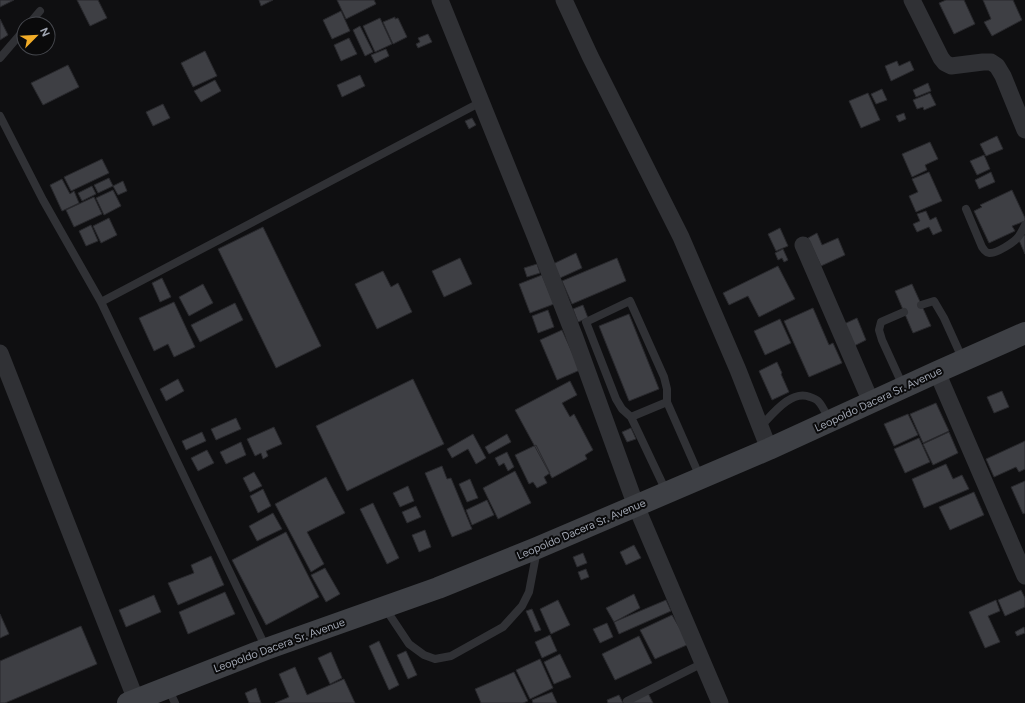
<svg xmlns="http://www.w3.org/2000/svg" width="1025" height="703" font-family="Figtree,sans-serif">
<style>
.building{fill:#3e3f44;stroke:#29292d}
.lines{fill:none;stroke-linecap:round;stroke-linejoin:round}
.service{stroke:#303135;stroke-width:8}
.minor{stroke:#303135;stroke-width:17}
.secondary{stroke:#3e4045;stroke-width:22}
.labels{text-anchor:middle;stroke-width:4;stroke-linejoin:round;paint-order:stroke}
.street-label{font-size:11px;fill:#a0a6b2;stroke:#0a0a0b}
</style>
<rect width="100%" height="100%" fill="#0f0f11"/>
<path class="building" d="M0,0H14L0,7Z
M77,0H98L107,18L90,26Z
M259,0H273L261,6Z
M337,0H374L376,4L346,19Z
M946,0H964L975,24L954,34L939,3Z
M983,0H1013L1022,20L992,36L984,22L991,19Z
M341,11L350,31L332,39L323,20Z
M395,17V19L398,18L407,37L393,44L383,22Z
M380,18L392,44L375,52L363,26Z
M0,19L8,35L0,40Z
M360,26L373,52L365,56L353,30Z
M428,34L432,42L418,48L416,44L420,42L418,38Z
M349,38L357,54L341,61L334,45Z
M386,49L389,56L375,63L371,55Z
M205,51L217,76L193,87L181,63Z
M897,61L899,66L910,61L914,70L891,81L885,66Z
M68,65L79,87L43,105L31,83Z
M360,75L365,86L342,97L337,85Z
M215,80L221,91L201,102L194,91Z
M928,83L931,91L916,97L913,90Z
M882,89L887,100L876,104L871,94Z
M868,93L880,120L861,128L849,101Z
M930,93L936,105L924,110L923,107L917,109L913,100Z
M163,104L170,118L153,126L146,112Z
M904,113L906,119L899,122L896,116Z
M472,118L476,125L469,129L465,121Z
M997,136L1003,149L986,156L980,144Z
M930,142L938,159L925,165L927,170L912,177L902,154Z
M984,155L990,169L977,175L970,161Z
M102,159L109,173L71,191L64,177Z
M929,172L942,201L916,212L909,196L918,192L912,179Z
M991,172L995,182L979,189L975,180Z
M109,178L113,186L98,193L94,185Z
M62,179L70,194L74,191L79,203L62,211L50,185Z
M123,181L127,191L118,195L113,186Z
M92,186L96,194L82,201L78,193Z
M113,190L121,206L104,215L96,198Z
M1012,190L1025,218V221L1012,226L1015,231L989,243L974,211L982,207L980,205Z
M94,197L102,214L74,227L66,210Z
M926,211L930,220L936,217L942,231L933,235L929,227L917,232L913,224L920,221L917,214Z
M109,218L117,235L101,243L93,226Z
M91,225L98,241L86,246L79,231Z
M263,227L321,346L276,368L218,249Z
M780,228L788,246L776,251L768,234Z
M817,233L822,245L838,238L845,255L821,266L808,238Z
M1025,235V254L1018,238Z
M783,249L788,260L784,262L782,258L778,260L775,253Z
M576,253L582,268L560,278L553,264Z
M460,258L472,284L444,297L432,271Z
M617,258L626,281L572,304L562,281Z
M537,264L540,273L527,277L524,268Z
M778,266L795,299L759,317L748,296L729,305L723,293Z
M383,271L391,287L398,283L412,312L377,329L355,284Z
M542,275L554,304L530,313L519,284Z
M162,278L171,297L160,302L152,283Z
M203,284L213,303L189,316L179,297Z
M912,284L931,326L913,333L895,291Z
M174,302L195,347L174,357L168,344L154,351L139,318Z
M235,303L243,320L200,342L191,325Z
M583,305L588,318L578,322L573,309Z
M813,308L829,345L833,343L842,363L809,377L784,321Z
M548,310L554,327L538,333L532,316Z
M629,314L659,389L629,401L599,326Z
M857,318L866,340L854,346L844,324Z
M780,319L791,343L765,355L754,331Z
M562,330L580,370L557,380L540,340Z
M777,362L782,373L781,374L789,392L772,400L759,371Z
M178,379L184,391L166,401L160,389Z
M413,379L444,444L347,491L316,426Z
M570,381L577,395L562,403L570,417L574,414L593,450L585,455L587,459L552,478L515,410Z
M1002,391L1009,407L994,413L987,397Z
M936,403L949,431L923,443L910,414Z
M908,414L918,435L894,446L884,424Z
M236,418L241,429L216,440L211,429Z
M274,427L282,444L266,451L268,456L263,459L261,453L255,456L247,439Z
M631,428L636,439L627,442L622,432Z
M202,432L206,441L186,450L182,441Z
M949,432L958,453L933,465L923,444Z
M473,434L486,458L476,464L468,449L452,458L447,449Z
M507,434L511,442L489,454L485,447Z
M919,438L930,462L905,473L894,449Z
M1025,441V469L1019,472L1016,467L994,477L986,459Z
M241,442L246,455L226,464L220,452Z
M536,445L550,473L544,477L547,483L537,488L533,482L529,484L515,455Z
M207,450L214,463L198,471L191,458Z
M507,452L514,467L508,471L504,463L499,466L495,458Z
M946,464L953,479L962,475L969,489L924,508L912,479Z
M442,466L447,479L451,478L472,529L452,537L425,473Z
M515,471L531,503L498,519L483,488Z
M254,472L262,486L250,492L243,478Z
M326,477L345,513L307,532L324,564L311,572L275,504Z
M470,479L478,498L467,502L459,484Z
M1025,481V513L1023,514L1011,487Z
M408,486L414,501L400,507L393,493Z
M263,489L271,506L258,513L250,496Z
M974,492L984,515L950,530L939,507Z
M487,500L494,515L472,525L466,510Z
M373,503L399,558L387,564L360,509Z
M416,506L421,517L407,523L402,512Z
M273,513L282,529L257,541L249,526Z
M425,530L431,547L419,552L412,535Z
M286,532L319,597L266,625L232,560Z
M634,545L641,558L626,565L620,552Z
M583,553L587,563L577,567L573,557Z
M211,556L224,585L178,605L168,583L194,573L191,565Z
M325,568L340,594L326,602L311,575Z
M586,569L589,577L581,580L578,572Z
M1021,590L1025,598V607L1005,616L998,600Z
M225,592L235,614L188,634L179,612Z
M634,594L640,608L614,622L606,608Z
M154,595L161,612L126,627L119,610Z
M558,600L570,625L551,634L540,609Z
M666,600L671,611L619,634L614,622Z
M996,600L1000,611L988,616L1000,642L985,648L969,612Z
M532,609L541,630L535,632L526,611Z
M0,614L9,634L0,638Z
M672,615L689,644L655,659L640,630Z
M607,623L613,637L600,643L593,629Z
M81,626L97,664L5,703H0V661Z
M1024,627L1025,633L1017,636L1015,632Z
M550,635L557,651L542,658L535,642Z
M639,636L652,663L615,680L602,654Z
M379,641L399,685L389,690L369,646Z
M406,651L417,675L408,679L397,655Z
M331,652L342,678L330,684L318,658Z
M560,654L571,677L554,684L544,662Z
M540,659L553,688L530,699L516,670Z
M295,667L307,695L344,679L355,703H275L289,697L279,674Z
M514,672L528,701L523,703H481L475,689Z
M256,688L261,703H249L245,693Z
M552,692L557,703H533L532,700Z
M648,693L653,703H628Z
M619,695L623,703H608L607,700Z"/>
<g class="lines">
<path class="service" d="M29,24L40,11
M0,58L24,30
M0,116L43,200L101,302L266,648
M966,209L982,247C984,250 986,253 989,253C996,254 1015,242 1019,236C1021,233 1023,229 1025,225
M101,302L481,102
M921,305L934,301L944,318L963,360
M903,386L882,340L879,330L881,322L904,312
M631,417L667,402
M760,427C772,415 791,389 810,397C813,398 816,399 818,401C823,406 826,414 829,420
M666,491L631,417L622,409L616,399L586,322L630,301L664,377L667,389V402L700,477
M385,608L409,644L424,655L435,659L451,656L503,627L522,606L529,592L537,550
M168,688L175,703
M627,701L703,663"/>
<path class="minor" d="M440,0L536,238L574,335L636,506L720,703
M564,0L590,56L681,237L738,370L769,449
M912,0L941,58L945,63L951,66L983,62H991L997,66L1003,76L1025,130
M803,245L871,402
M0,353L136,700
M937,372L1025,576"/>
<path class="secondary" d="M128,703L266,649L438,588L537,548L769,449L937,372L1025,333"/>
</g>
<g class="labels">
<g class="street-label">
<text transform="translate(878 399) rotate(-25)" y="4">Leopoldo Dacera Sr. Avenue</text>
<text transform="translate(581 529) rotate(-23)" y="4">Leopoldo Dacera Sr. Avenue</text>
<text transform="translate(279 645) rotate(-20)" y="4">Leopoldo Dacera Sr. Avenue</text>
</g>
</g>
<g transform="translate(36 36) rotate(66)"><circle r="19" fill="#0a0a0b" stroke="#46484e"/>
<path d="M0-3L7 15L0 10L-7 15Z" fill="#f1ac27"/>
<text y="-6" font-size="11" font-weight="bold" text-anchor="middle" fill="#a0a6b2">N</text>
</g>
</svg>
